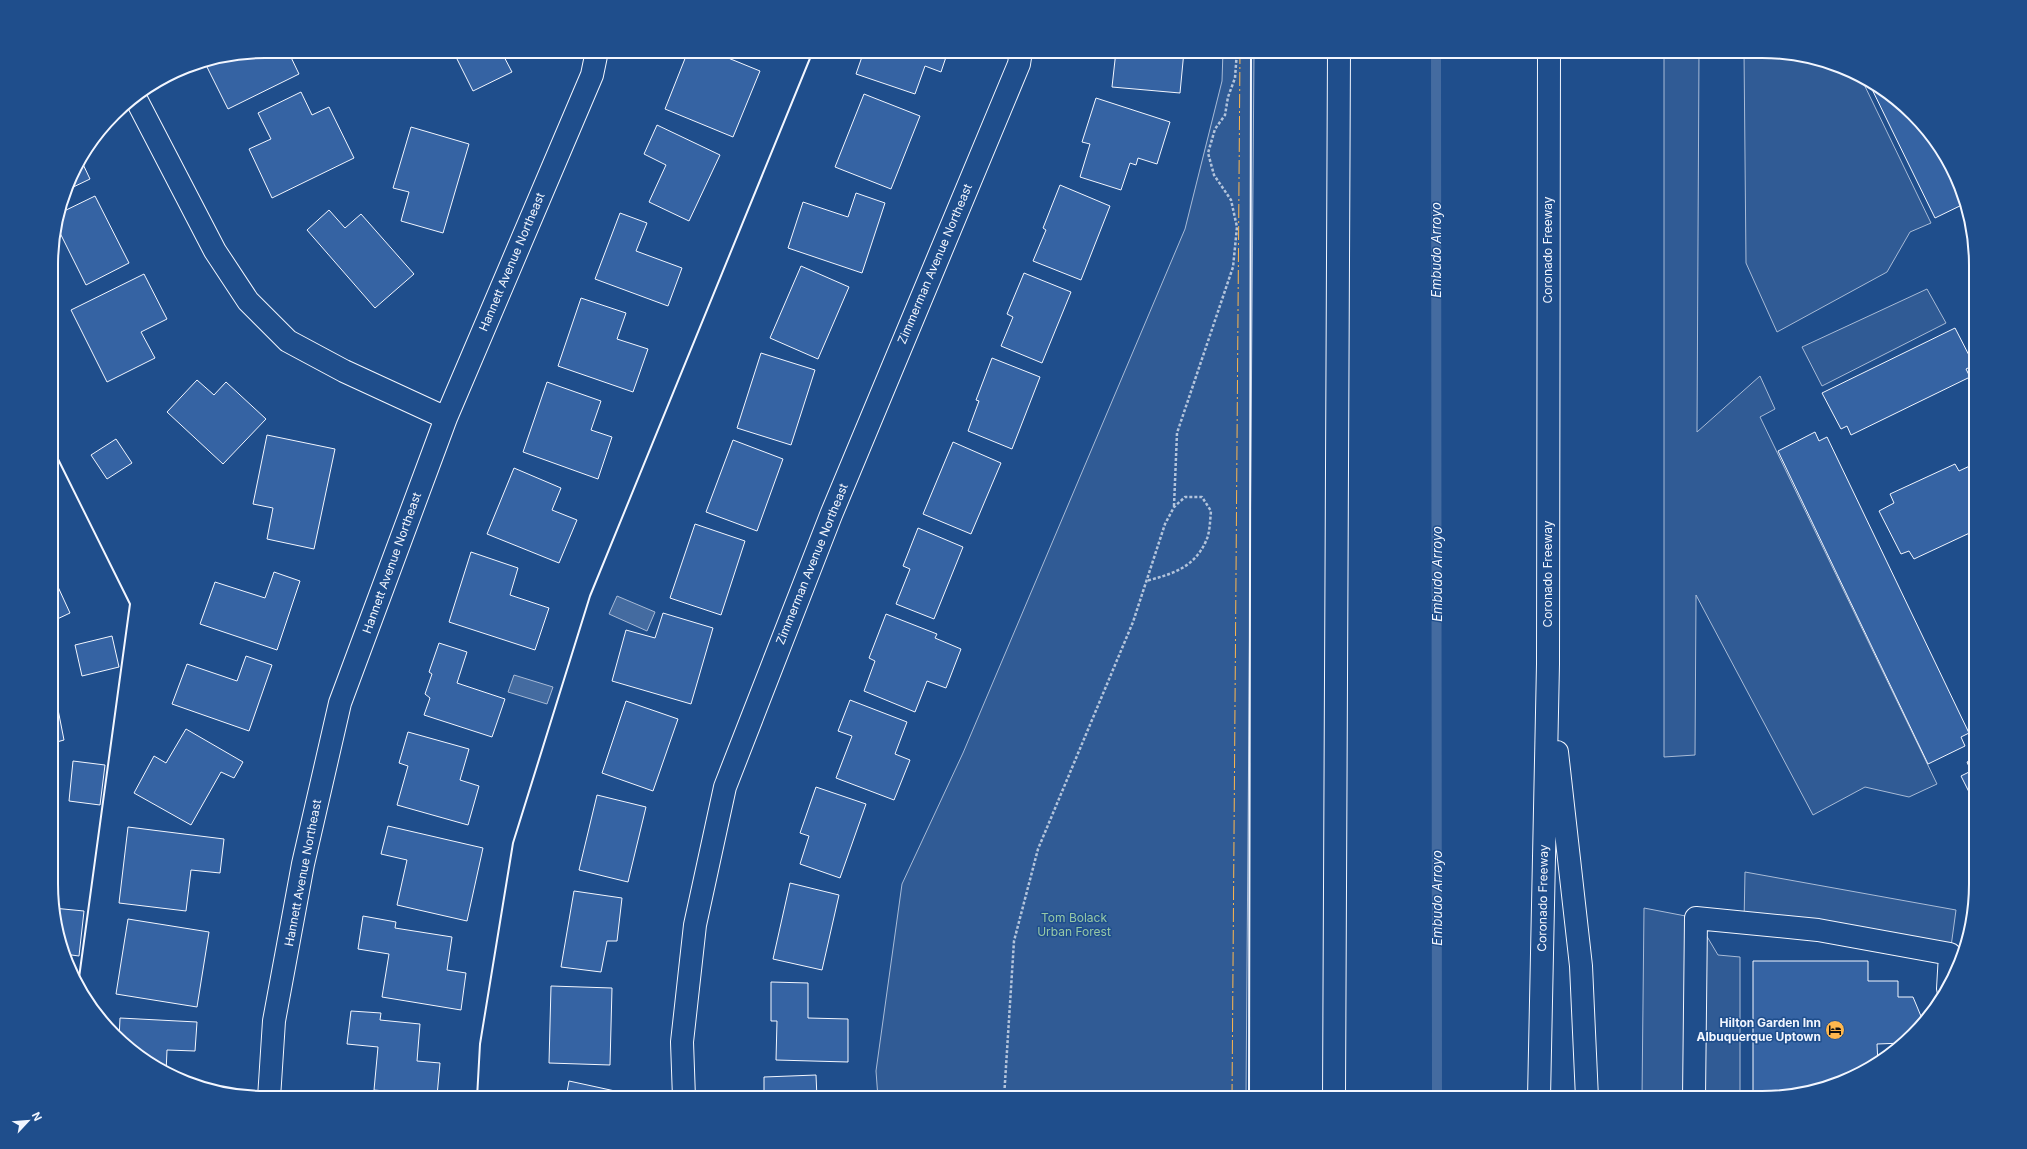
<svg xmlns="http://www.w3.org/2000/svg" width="2027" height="1149" font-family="Inter,sans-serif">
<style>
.built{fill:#305b95;stroke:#a8bbd7}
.water{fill:#446ba0;stroke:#a8bbd7}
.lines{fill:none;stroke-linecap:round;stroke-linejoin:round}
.stream{stroke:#446ba0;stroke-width:10}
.building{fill:#3563a3;stroke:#f2f6ff}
.minor-casing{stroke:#f2f6ff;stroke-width:24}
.highway-casing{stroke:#f2f6ff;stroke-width:24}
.path{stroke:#b3c4dc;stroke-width:2.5;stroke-dasharray:3 2;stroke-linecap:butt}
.minor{stroke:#1f4e8c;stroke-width:22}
.highway{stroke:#1f4e8c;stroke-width:22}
.wall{stroke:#f2f6ff;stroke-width:2}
.power{stroke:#ffb74d;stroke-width:1;stroke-dasharray:14 3 2 3;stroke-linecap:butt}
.labels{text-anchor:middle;stroke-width:3;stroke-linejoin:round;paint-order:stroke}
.street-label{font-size:12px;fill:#f2f6ff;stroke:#1f4e8c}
.park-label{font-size:12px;fill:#97c8a6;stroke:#1f4e8c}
.poi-label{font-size:12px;font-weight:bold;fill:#f2f6ff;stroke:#1f4e8c;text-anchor:end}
.water-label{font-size:13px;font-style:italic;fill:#f2f6ff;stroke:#1f4e8c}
.rim{fill:none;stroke:#f2f6ff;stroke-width:2}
</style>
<rect width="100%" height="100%" fill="#1f4e8c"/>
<path class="built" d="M1223,51H1254L1246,1098H878L876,1071L902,884L963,753L1185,229L1222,81Z
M1664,51H1699L1697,432L1760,376L1775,409L1760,417L1937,784L1909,797L1865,787L1813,815L1696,595L1695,755L1664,757Z
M1744,51H1763L1818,58L1860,76L1931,223L1910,232L1887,272L1777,332L1746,263Z
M1927,289L1946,323L1822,386L1802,347Z
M1745,872L1956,910L1950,954L1744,923Z
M1644,908L1696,918L1718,955L1740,957V1098H1642Z"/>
<path class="water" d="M617,596L655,612L647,631L609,614Z
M514,675L553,687L547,704L508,692Z"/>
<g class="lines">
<path class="stream" d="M1436,51L1437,1098"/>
</g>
<path class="building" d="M265,51H288L299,74L228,109L205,63Z
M453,51H501L512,72L473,91Z
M688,51H711L760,71L733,137L665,109Z
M864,51H948L941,72L925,66L915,94L856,74Z
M1116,51H1184L1180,93L1112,87Z
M1867,79L1903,104L1940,146L1965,196L1966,203L1935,218Z
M301,92L312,115L329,107L354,158L272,198L249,149L271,139L258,113Z
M864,94L920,116L891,189L835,167Z
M1096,98L1170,122L1157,164L1138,158L1136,165L1130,163L1121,190L1080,177L1090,144L1082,142Z
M657,125L720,155L689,221L649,202L666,165L644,154Z
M411,127L469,144L443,233L401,221L409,192L393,188Z
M81,160L90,179L67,190L73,170Z
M1060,185L1110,206L1081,280L1033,261L1046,230L1043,228Z
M856,193L885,203L862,273L788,248L803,202L848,217Z
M95,196L129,263L86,285L56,225L60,213Z
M329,210L345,228L361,214L414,274L375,308L307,230Z
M620,213L647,223L636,251L682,268L668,306L595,279Z
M801,266L849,287L818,359L770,338Z
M1024,273L1071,292L1042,363L1001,346L1013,317L1007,314Z
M144,274L167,319L141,332L155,358L107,382L71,310Z
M581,298L626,313L617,339L648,349L633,392L558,366Z
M1955,328L1974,365L1966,369L1970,377L1851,435L1847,426L1841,429L1822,393Z
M761,353L815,370L791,445L737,428Z
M992,358L1040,377L1012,449L968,431L979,401L976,400Z
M197,380L214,395L226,382L266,419L223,464L167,412Z
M547,382L601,401L591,430L612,437L598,479L523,452Z
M1976,414V428L1970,417Z
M1815,432L1819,441L1827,437L1969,733L1961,737L1965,746L1928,764L1778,451Z
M267,435L335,449L314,549L267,539L273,508L253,504Z
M116,439L132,463L107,479L91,455Z
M733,440L783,459L757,531L706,512Z
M953,442L1001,463L971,534L923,514Z
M1955,464L1959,471L1974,464L1976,466V530L1914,559L1909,551L1901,554L1879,511L1894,503L1890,494Z
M514,468L561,488L552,510L577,520L559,563L487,534Z
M695,524L745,541L721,615L670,598Z
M918,528L963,547L934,619L896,604L910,569L903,566Z
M471,552L518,568L510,595L549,608L535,650L449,622Z
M274,572L300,581L277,650L200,624L215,582L265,598Z
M53,576L70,613L53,621Z
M663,613L713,628L691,704L612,681L626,630L655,638Z
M886,614L937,634L935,638L961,649L946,688L927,681L915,712L864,691L875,661L869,658Z
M112,636L119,667L82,676L75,645Z
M439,643L467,652L457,683L505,699L492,737L424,715L430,698L425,694L432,674L429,672Z
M246,656L272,665L249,731L172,704L187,664L237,681Z
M53,684L64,740L53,743Z
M850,700L907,722L895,754L910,760L894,800L836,778L852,736L838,731Z
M626,701L678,719L653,791L602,773Z
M186,729L243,762L234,778L221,772L191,825L134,793L154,756L166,763Z
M408,732L469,749L460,780L479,786L468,825L397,805L408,766L399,763Z
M1976,758V806L1961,776L1971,771L1967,762Z
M73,761L105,765L100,805L69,801Z
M816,787L866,804L840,878L800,864L809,836L800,833Z
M597,795L646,807L628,882L579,870Z
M388,826L483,848L467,921L397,905L407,860L381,854Z
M128,827L224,839L220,873L191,870L186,911L119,903Z
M790,883L839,895L822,970L773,959Z
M574,891L622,898L617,941H607L601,972L561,967Z
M53,908L84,911L79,956L64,954Z
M363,916L396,922L395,928L452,937L447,970L466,973L461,1010L382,997L389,954L358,949Z
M128,919L209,932L197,1007L116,994Z
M1753,961H1868V981H1898V997H1913L1923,1021L1922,1024L1914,1035L1904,1043L1877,1044L1878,1064L1831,1087L1776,1098H1753Z
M771,982L808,983V1018L848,1019V1062L776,1060L777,1021H771Z
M551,986L612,988L610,1065L549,1063Z
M351,1011L381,1013L380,1020L420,1024L417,1061L440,1063L437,1096L374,1090L378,1047L347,1044Z
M120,1018L197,1022L195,1051L167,1050L166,1073L158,1069L119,1040Z
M816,1075L817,1098H764V1077Z
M569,1081L615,1091L613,1098H566Z"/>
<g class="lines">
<defs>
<path id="minor" d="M135,97L215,251L248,301L288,341L344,371L446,418
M269,1098L274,1021L303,864L340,703L446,418L592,75L597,51
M684,1098L682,1042L695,925L725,787L831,515L1019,64L1021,51
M1694,1098L1696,918L1818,930L1950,954L1948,989"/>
<path id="highway" d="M1557,752L1581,966L1587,1098
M1334,1098L1339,51
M1539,1098L1548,664L1549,51"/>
</defs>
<use href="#minor" class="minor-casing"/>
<use href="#highway" class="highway-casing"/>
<path class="path" d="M1174,506L1177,433L1233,267L1237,227L1231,200L1214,175L1208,153L1215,129L1225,115L1228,97L1235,78L1237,51
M1004,1098L1014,941L1038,849L1133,622L1165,524L1174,507L1185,497H1202L1211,511C1210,520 1210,533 1206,541C1194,568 1172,574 1146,581"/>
<use href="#minor" class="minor"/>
<use href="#highway" class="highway"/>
<path class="wall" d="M53,449L130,604L78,985
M477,1098L480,1044L513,843L590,596L813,51
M1249,1098L1251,51"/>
<path class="power" d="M1232,1098L1240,51"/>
</g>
<defs>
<symbol id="hotel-disc" viewBox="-11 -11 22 22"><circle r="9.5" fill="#ffb74d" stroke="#1f4e8c"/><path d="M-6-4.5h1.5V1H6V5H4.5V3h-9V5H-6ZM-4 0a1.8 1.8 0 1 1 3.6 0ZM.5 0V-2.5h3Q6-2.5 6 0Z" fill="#111"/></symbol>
</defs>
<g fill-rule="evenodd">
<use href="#hotel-disc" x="1824" y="1019" width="22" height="22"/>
</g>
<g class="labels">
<g class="street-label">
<text transform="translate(1548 250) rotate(-90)" y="4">Coronado Freeway</text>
<text transform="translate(512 262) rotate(-67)" y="4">Hannett Avenue Northeast</text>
<text transform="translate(935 264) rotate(-67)" y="4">Zimmerman Avenue Northeast</text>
<text transform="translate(392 563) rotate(-70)" y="4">Hannett Avenue Northeast</text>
<text transform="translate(812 564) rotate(-68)" y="4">Zimmerman Avenue Northeast</text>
<text transform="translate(1548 574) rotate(-90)" y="4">Coronado Freeway</text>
<text transform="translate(303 873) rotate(-79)" y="4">Hannett Avenue Northeast</text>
<text transform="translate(1543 898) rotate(-89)" y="4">Coronado Freeway</text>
</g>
<g class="park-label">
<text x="1074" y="922">Tom Bolack<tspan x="1074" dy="14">Urban Forest</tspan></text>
</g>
<g class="poi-label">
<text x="1821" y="1027">Hilton Garden Inn<tspan x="1821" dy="14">Albuquerque Uptown</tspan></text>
</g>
<g class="water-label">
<text transform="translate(1436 250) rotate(-90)" y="5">Embudo Arroyo</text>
<text transform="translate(1437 574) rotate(-90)" y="5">Embudo Arroyo</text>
<text transform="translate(1437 898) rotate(-90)" y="5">Embudo Arroyo</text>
</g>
</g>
<path d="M0 0H2027V1149H0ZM265 58H1762A207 207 0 0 1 1969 265V884A207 207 0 0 1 1762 1091H265A207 207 0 0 1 58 884V265A207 207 0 0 1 265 58Z" fill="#1f4e8c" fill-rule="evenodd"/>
<path class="rim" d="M265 58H1762A207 207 0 0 1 1969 265V884A207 207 0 0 1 1762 1091H265A207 207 0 0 1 58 884V265A207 207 0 0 1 265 58Z"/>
<g transform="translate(28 1121) rotate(64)" stroke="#1f4e8c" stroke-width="3" paint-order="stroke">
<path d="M0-3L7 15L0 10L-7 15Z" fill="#f2f6ff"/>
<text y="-6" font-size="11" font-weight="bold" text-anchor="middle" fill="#f2f6ff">N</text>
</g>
</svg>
